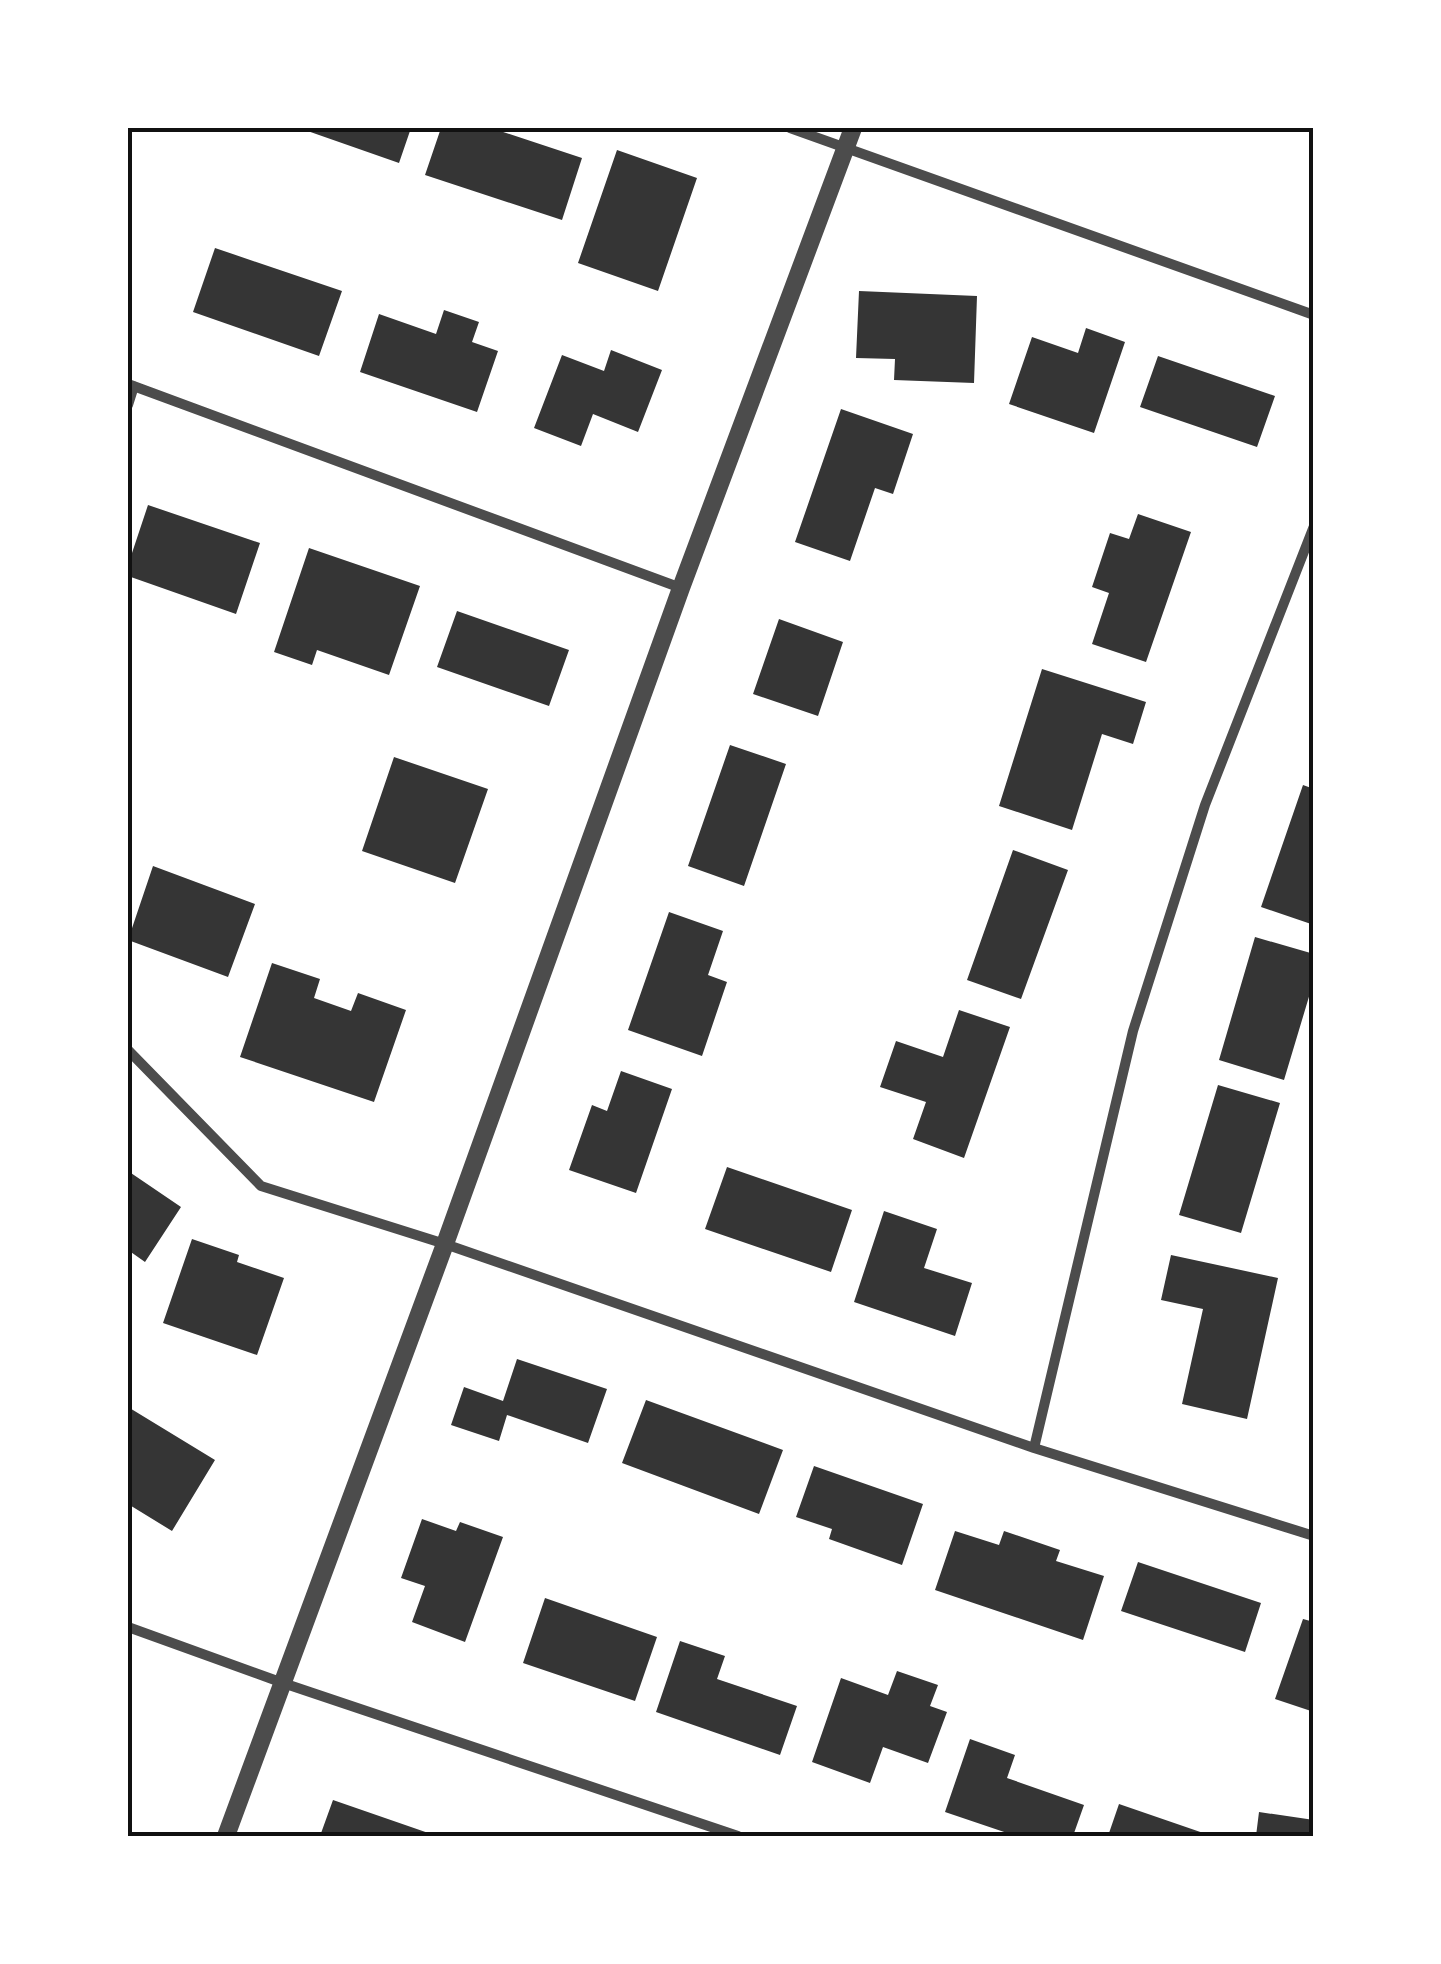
<svg xmlns="http://www.w3.org/2000/svg" width="1441" height="1964" font-family="'Fira Sans Condensed',sans-serif">
<style>
.building{fill:#353535}
.lines{fill:none;stroke-linecap:round;stroke-linejoin:round}
.minor{stroke:#4c4c4c;stroke-width:10}
.tertiary{stroke:#4c4c4c;stroke-width:18}
.neatline{fill:none;stroke:#111;stroke-width:4}
</style>
<rect width="100%" height="100%" fill="#fff"/>
<path class="building" d="M299,128H411L399,163Z
M441,128H491L582,158L562,220L425,175Z
M617,150L697,178L658,291L578,263Z
M215,248L342,291L319,356L193,312Z
M859,291L977,296L974,383L894,380L895,359L856,358Z
M444,310L479,322L472,342L498,351L477,412L360,372L379,314L436,334Z
M1086,328L1125,342L1094,433L1009,404L1032,337L1078,353Z
M611,350L662,370L638,432L593,414L581,446L534,428L562,355L604,371Z
M1158,356L1275,396L1257,447L1140,407Z
M841,409L913,434L893,494L875,488L850,561L795,542Z
M148,505L260,543L236,614L128,576V565Z
M1138,514L1191,532L1146,662L1092,644L1109,593L1092,587L1110,533L1129,539Z
M309,548L420,586L389,675L317,650L312,665L274,652Z
M457,611L569,650L549,706L437,667Z
M779,619L843,642L818,716L753,694Z
M1042,669L1146,702L1133,744L1102,734L1072,830L999,806Z
M730,745L786,764L744,886L688,866Z
M394,757L488,789L455,883L362,851Z
M1303,785L1314,789V925L1261,907Z
M1013,850L1068,870L1021,999L967,980Z
M153,866L255,904L228,977L128,940Z
M669,912L723,931L708,975L727,982L702,1056L628,1030Z
M1255,937L1314,954V980L1284,1080L1219,1060Z
M272,963L320,979L314,998L351,1011L358,993L406,1010L374,1102L240,1057Z
M959,1010L1010,1027L964,1158L913,1139L926,1102L880,1087L896,1041L943,1057Z
M621,1071L672,1089L636,1193L569,1170L592,1105L607,1111Z
M1218,1085L1280,1103L1241,1233L1179,1215Z
M727,1167L852,1210L831,1272L705,1229Z
M128,1171L181,1207L145,1262L128,1250Z
M884,1211L937,1229L924,1268L972,1283L955,1336L854,1302Z
M192,1239L239,1255L237,1262L284,1278L257,1355L163,1323Z
M1171,1255L1278,1278L1247,1419L1182,1404L1203,1309L1161,1300Z
M517,1359L607,1389L588,1443L507,1415L499,1441L451,1425L464,1387L503,1401Z
M646,1400L783,1450L759,1514L622,1463Z
M128,1407L215,1460L172,1531L128,1504Z
M814,1466L923,1504L902,1565L829,1539L832,1529L796,1517Z
M422,1519L456,1531L460,1522L503,1537L465,1642L412,1622L425,1586L401,1578Z
M955,1531L999,1545L1004,1531L1060,1550L1056,1561L1104,1576L1083,1640L935,1590Z
M1138,1562L1261,1603L1245,1652L1121,1611Z
M545,1598L657,1637L635,1701L523,1663Z
M1303,1619L1314,1622V1712L1275,1699Z
M680,1641L725,1656L717,1679L797,1706L780,1755L656,1712Z
M897,1671L938,1685L930,1706L947,1712L928,1763L883,1747L870,1783L812,1762L841,1678L888,1695Z
M970,1739L1015,1755L1007,1778L1084,1805L1073,1836H1016L945,1812Z
M333,1800L437,1836H320Z
M1119,1804L1212,1836H1108Z
M1259,1812L1314,1820V1836H1256Z"/>
<g class="lines">
<path class="minor" d="M790,128L1314,315
M128,384L681,588
M128,405L134,386
M128,1050L261,1186L445,1244L1034,1448L1314,1536
M1034,1448L1133,1031L1205,805L1314,526
M128,1627L283,1683L738,1836"/>
<path class="tertiary" d="M226,1836L445,1244L681,588L853,128"/>
</g>
<rect width="1441" height="1964" fill="none" stroke="#ffffff" stroke-width="260"/>
<rect x="130" y="130" width="1181" height="1704" class="neatline"/>
</svg>
